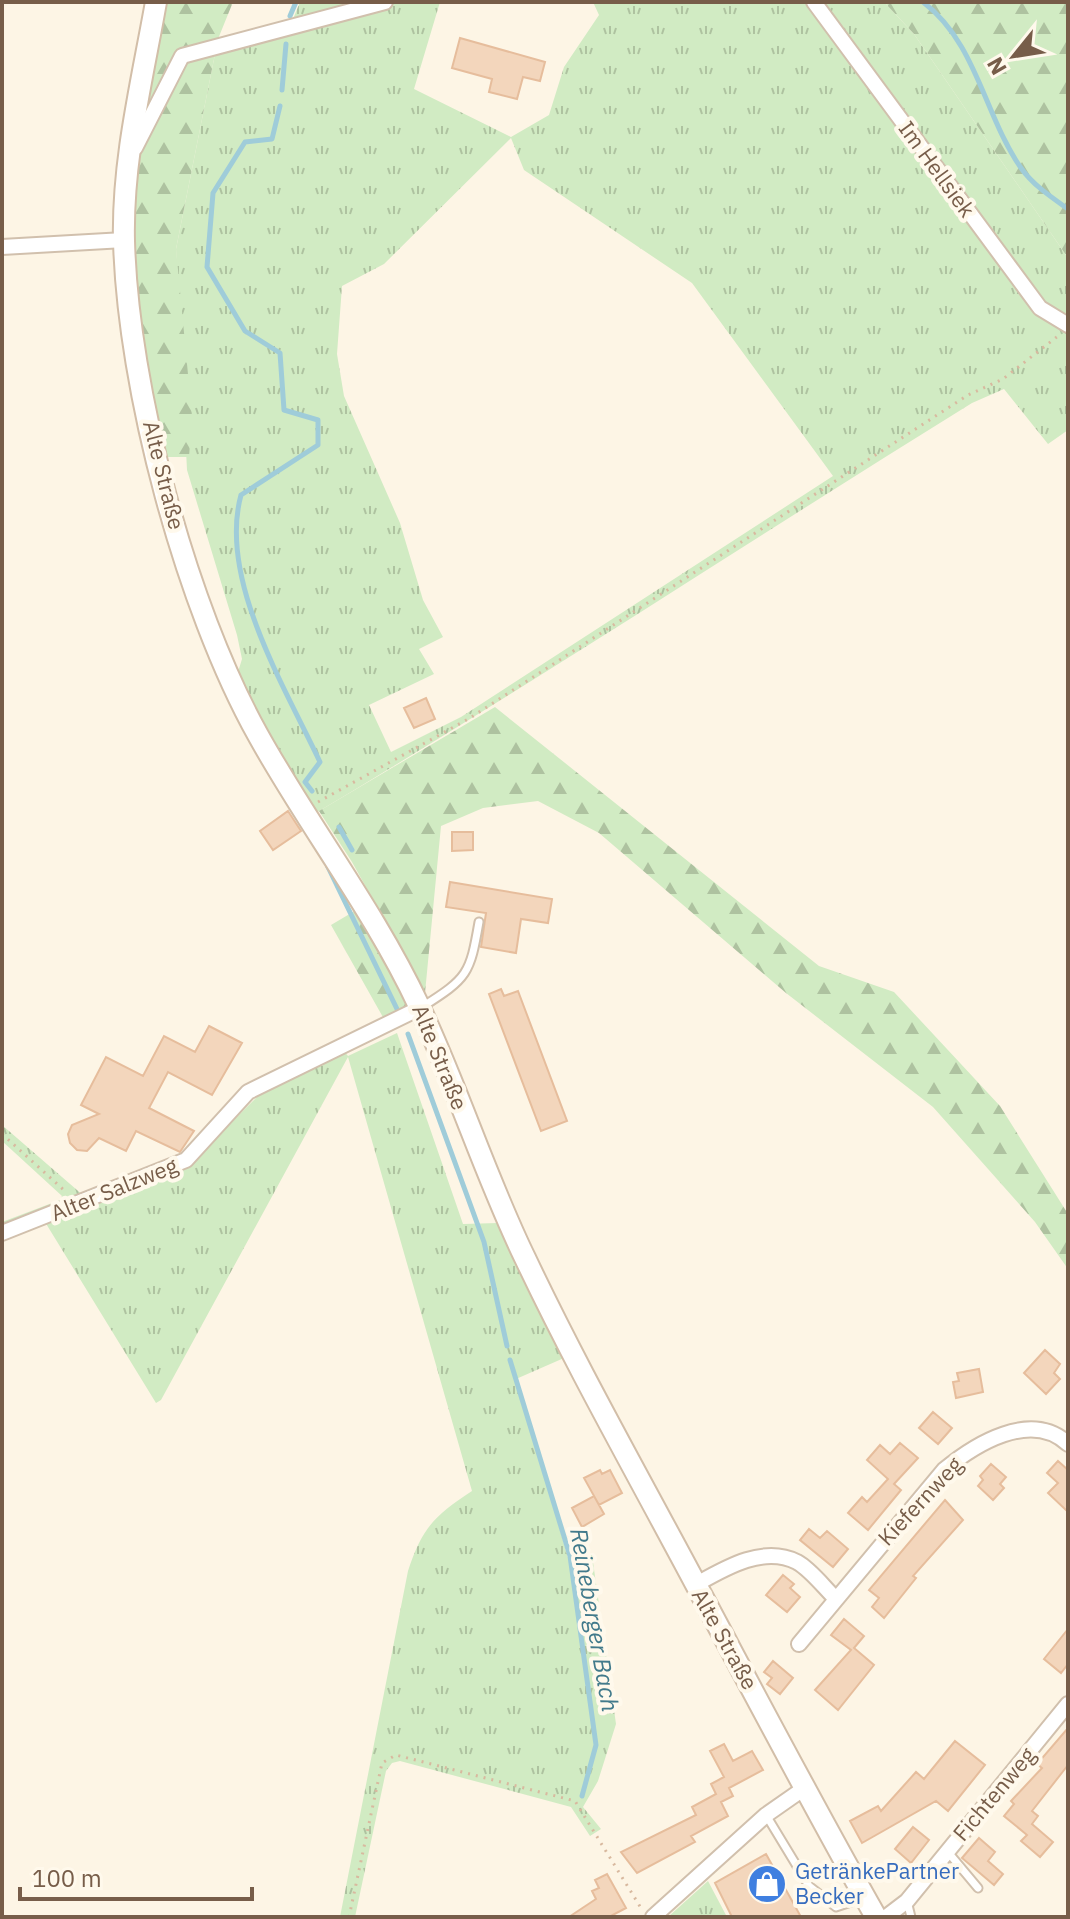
<svg xmlns="http://www.w3.org/2000/svg" width="1070" height="1919" font-family="'IBM Plex Sans',sans-serif">
<style>
.grass{fill:url(#grass-tufts);fill-rule:evenodd}
.forest{fill:url(#forest-firs)}
.lines{fill:none;stroke-linecap:round;stroke-linejoin:round}
.stream{stroke:#9fccd9;stroke-width:5}
.building{fill:#f3d6bc;stroke:#e6bd9c;stroke-width:2}
.lane-casing{stroke:#d1c0ad;stroke-width:11}
.street-casing{stroke:#d1c0ad;stroke-width:18}
.secondary-casing{stroke:#d2bea8;stroke-width:24}
.path{stroke:#d8b99f;stroke-width:3;stroke-dasharray:2 6;stroke-linecap:butt}
.lane{stroke:#fff;stroke-width:7}
.street{stroke:#fff;stroke-width:14}
.secondary{stroke:#fff;stroke-width:20}
.labels{text-anchor:middle;stroke-width:8;stroke-linejoin:round;paint-order:stroke}
.street-label{font-size:22px;fill:#775d49;stroke:#fff9ec}
.shop-label{font-size:22px;fill:#366cbe;stroke:#fff9ec;text-anchor:start}
.water-label{font-size:24px;font-style:italic;fill:#427a8b;stroke:#fff9ec}
</style>
<defs>
<pattern id="grass-tufts" width="24" height="20" patternUnits="userSpaceOnUse" patternTransform="scale(2)"><rect width="24" height="20" fill="#d1ebc3"/><path d="M3 7l-1-3M5 7V3M7 7l1-3M15 17l-1-3M17 17v-4M19 17l1-3" fill="none" stroke="#aec2a0"/></pattern>
<pattern id="forest-firs" width="22" height="20" patternUnits="userSpaceOnUse" patternTransform="scale(2)"><rect width="22" height="20" fill="#d1ebc3"/><path d="M5 1l3.5 6h-7zM16 11l3.5 6h-7z" fill="#aec2a0"/></pattern>
</defs>
<rect width="100%" height="100%" fill="#fdf5e5"/>
<path class="grass" d="M300,2H440L414,89L511,137L549,115L564,67L599,15L593,2H884L914,34L1068,258V430L1048,444L1004,389L972,403C749,541 530,686 304,820L251,738L238,672L242,659L237,635L187,470L176,249L218,39L293,19ZM511,138L524,170L692,283L833,476L461,717L391,752L369,705L434,674L419,649L443,637L423,600L400,523L344,396L337,354L342,286L384,264Z
M397,1033L463,1224L498,1223L564,1358L516,1379L569,1561L592,1555L616,1724L598,1781L583,1807L601,1829L590,1836L571,1807L400,1761L392,1763L386,1771L355,1917H340L408,1571C422,1528 434,1516 472,1491L348,1057L161,1400L156,1403L45,1222L2,1239V1222L60,1200L62,1196L2,1141V1125L92,1203L187,1166L260,1094L344,1051L348,1056Z
M708,1881L727,1917H668Z"/>
<path class="forest" d="M162,2H233L218,39L176,249L192,416L189,457H167C157,407 143,357 137,306C124,204 146,103 162,2Z
M884,2H1068V258L914,34Z
M495,707L819,966L894,992L1000,1106L1068,1214V1269L1035,1222L933,1107L786,993L599,833L538,801L483,808L441,826L425,993L352,862L319,811Z
M358,909L408,1008L384,1019L331,925Z"/>
<g class="lines">
<path class="stream" d="M923,2C977,43 984,115 1021,168C1033,185 1051,197 1068,209
M290,16L296,2
M282,90L286,44
M280,106L272,139L245,142L213,193L207,267L245,331L280,353L284,410L318,420V445L241,495C218,579 285,687 320,762L305,782L312,791
M339,827L352,850
M328,867L397,1009
M408,1034L484,1242L507,1346
M510,1360L570,1556L596,1745L582,1796"/>
</g>
<path class="building" d="M460,38L545,62L540,81L523,77L517,99L489,92L492,79L452,68Z
M426,698L435,719L414,728L404,708Z
M288,811L301,831L273,850L260,831Z
M452,832H473V850L452,851Z
M450,882L552,899L548,923L521,919L516,953L481,947L486,913L446,907Z
M501,989L504,996L518,991L567,1121L541,1131L489,994Z
M209,1026L242,1043L212,1095L168,1072L149,1108L194,1131L180,1152L136,1131L126,1151L99,1138L87,1151L77,1150L70,1143L68,1134L72,1125L99,1114L81,1105L106,1057L143,1076L164,1036L195,1052Z
M1045,1350L1060,1364L1054,1373L1060,1379L1046,1394L1024,1373Z
M979,1369L983,1392L956,1398L953,1382L959,1381L957,1373Z
M933,1412L952,1428L938,1444L919,1428Z
M900,1443L918,1458L894,1484L901,1490L868,1530L848,1513L862,1497L867,1502L888,1479L867,1460L880,1445L890,1454Z
M1058,1461L1068,1470V1512L1048,1493L1058,1483L1047,1473Z
M991,1464L1006,1477L1000,1484L1004,1488L993,1500L978,1486L983,1480L980,1476Z
M600,1470L602,1474L610,1470L622,1493L599,1505L584,1478Z
M594,1496L604,1514L582,1527L572,1508Z
M945,1500L963,1520L913,1576L916,1578L884,1618L872,1607L879,1598L869,1590Z
M809,1529L820,1538L827,1531L848,1549L833,1567L800,1540Z
M783,1575L794,1584L790,1588L800,1597L787,1612L766,1595Z
M844,1619L864,1636L854,1648L874,1665L838,1710L815,1690L851,1650L831,1635Z
M1068,1629V1664L1061,1673L1044,1659Z
M773,1661L793,1678L780,1694L767,1684L772,1678L764,1672Z
M1068,1728V1765L1032,1811L1038,1816L1032,1824L1053,1842L1040,1857L1021,1841L1027,1835L1004,1816L1014,1804L1011,1801L1042,1768L1037,1764Z
M955,1741L985,1765L948,1811L936,1801L862,1843L850,1821L878,1806L881,1811L916,1772L924,1779Z
M724,1744L733,1761L752,1751L763,1770L729,1788L733,1796L721,1802L728,1816L691,1836L695,1842L637,1873L621,1852L696,1815L692,1807L716,1794L711,1784L724,1777L710,1751Z
M913,1827L929,1840L911,1863L895,1849Z
M979,1838L995,1852L988,1861L1003,1874L994,1885L962,1858Z
M766,1854L801,1917H732L715,1883Z
M607,1874L626,1908L609,1917H569L596,1899L592,1891L599,1888L595,1880Z"/>
<g class="lines">
<defs>
<path id="lane" d="M422,1007C468,978 470,974 479,922
M766,1815L809,1886L836,1907L863,1898
M947,1851L978,1888
M907,1901L911,1917"/>
<path id="street" d="M814,2L1040,308L1068,325
M135,148L182,56L385,2
M2,247L124,240
M2,1233L186,1160L248,1092L420,1008
M695,1585C725,1568 763,1545 797,1562C810,1569 823,1586 834,1597
M799,1644L944,1470C974,1445 1031,1409 1068,1444
M653,1917L766,1815L806,1787
M886,1917L907,1901L1068,1704"/>
<path id="secondary" d="M156,2C142,81 122,161 124,241C128,389 186,606 258,735C309,827 374,910 419,1006C458,1088 485,1176 525,1258C570,1353 621,1445 671,1538C739,1664 805,1792 876,1917"/>
</defs>
<use href="#lane" class="lane-casing"/>
<use href="#street" class="street-casing"/>
<use href="#secondary" class="secondary-casing"/>
<path class="path" d="M318,802L470,718L968,395L1003,379L1058,336
M2,1134L65,1191
M349,1917L382,1763L396,1755L575,1801L641,1908"/>
<use href="#lane" class="lane"/>
<use href="#street" class="street"/>
<use href="#secondary" class="secondary"/>
</g>
<defs>
<symbol id="shop-disc" viewBox="-11 -11 22 22"><circle r="9.5" fill="#3f7fe0" stroke="#fff9ec"/><path d="M-5-2.5h2.3a2.7 3.5 0 0 1 5.4 0H5L5.5 6h-11ZM-1.5-2.5h3a1.5 2.3 0 0 0-3 0Z" fill="#fff"/></symbol>
</defs>
<g fill-rule="evenodd">
<use href="#shop-disc" x="745" y="1862" width="44" height="44"/>
</g>
<g class="labels">
<g class="street-label">
<text transform="translate(937 169) rotate(54)" y="8">Im Hellsiek</text>
<text transform="translate(164 475) rotate(76)" y="8">Alte Straße</text>
<text transform="translate(440 1057) rotate(68)" y="8">Alte Straße</text>
<text transform="translate(114 1189) rotate(-22)" y="8">Alter Salzweg</text>
<text transform="translate(920 1501) rotate(-47)" y="8">Kiefernweg</text>
<text transform="translate(725 1639) rotate(61)" y="8">Alte Straße</text>
<text transform="translate(994 1794) rotate(-50)" y="8">Fichtenweg</text>
</g>
<g class="shop-label">
<text x="795" y="1879">GetränkePartner<tspan x="795" dy="25">Becker</tspan></text>
</g>
<g class="water-label">
<text transform="translate(594 1620) rotate(80)" y="8">Reineberger Bach</text>
</g>
</g>
<rect width="1070" height="1919" fill="none" stroke="#775d49" stroke-width="8"/>
<g transform="translate(1014 56) rotate(240)" stroke="#fff9ec" stroke-width="6" paint-order="stroke">
<path d="M0-6L14 30L0 20L-14 30Z" fill="#775d49"/>
<text y="-12" font-size="22" font-weight="bold" text-anchor="middle" fill="#775d49">N</text>
</g>
<path d="M20 1887v12h232v-12" fill="none" stroke="#775d49" stroke-width="4"/>
<text x="32" y="1887" font-size="24" fill="#775d49" stroke="#fff9ec" stroke-width="6" paint-order="stroke">100 m</text>
</svg>
